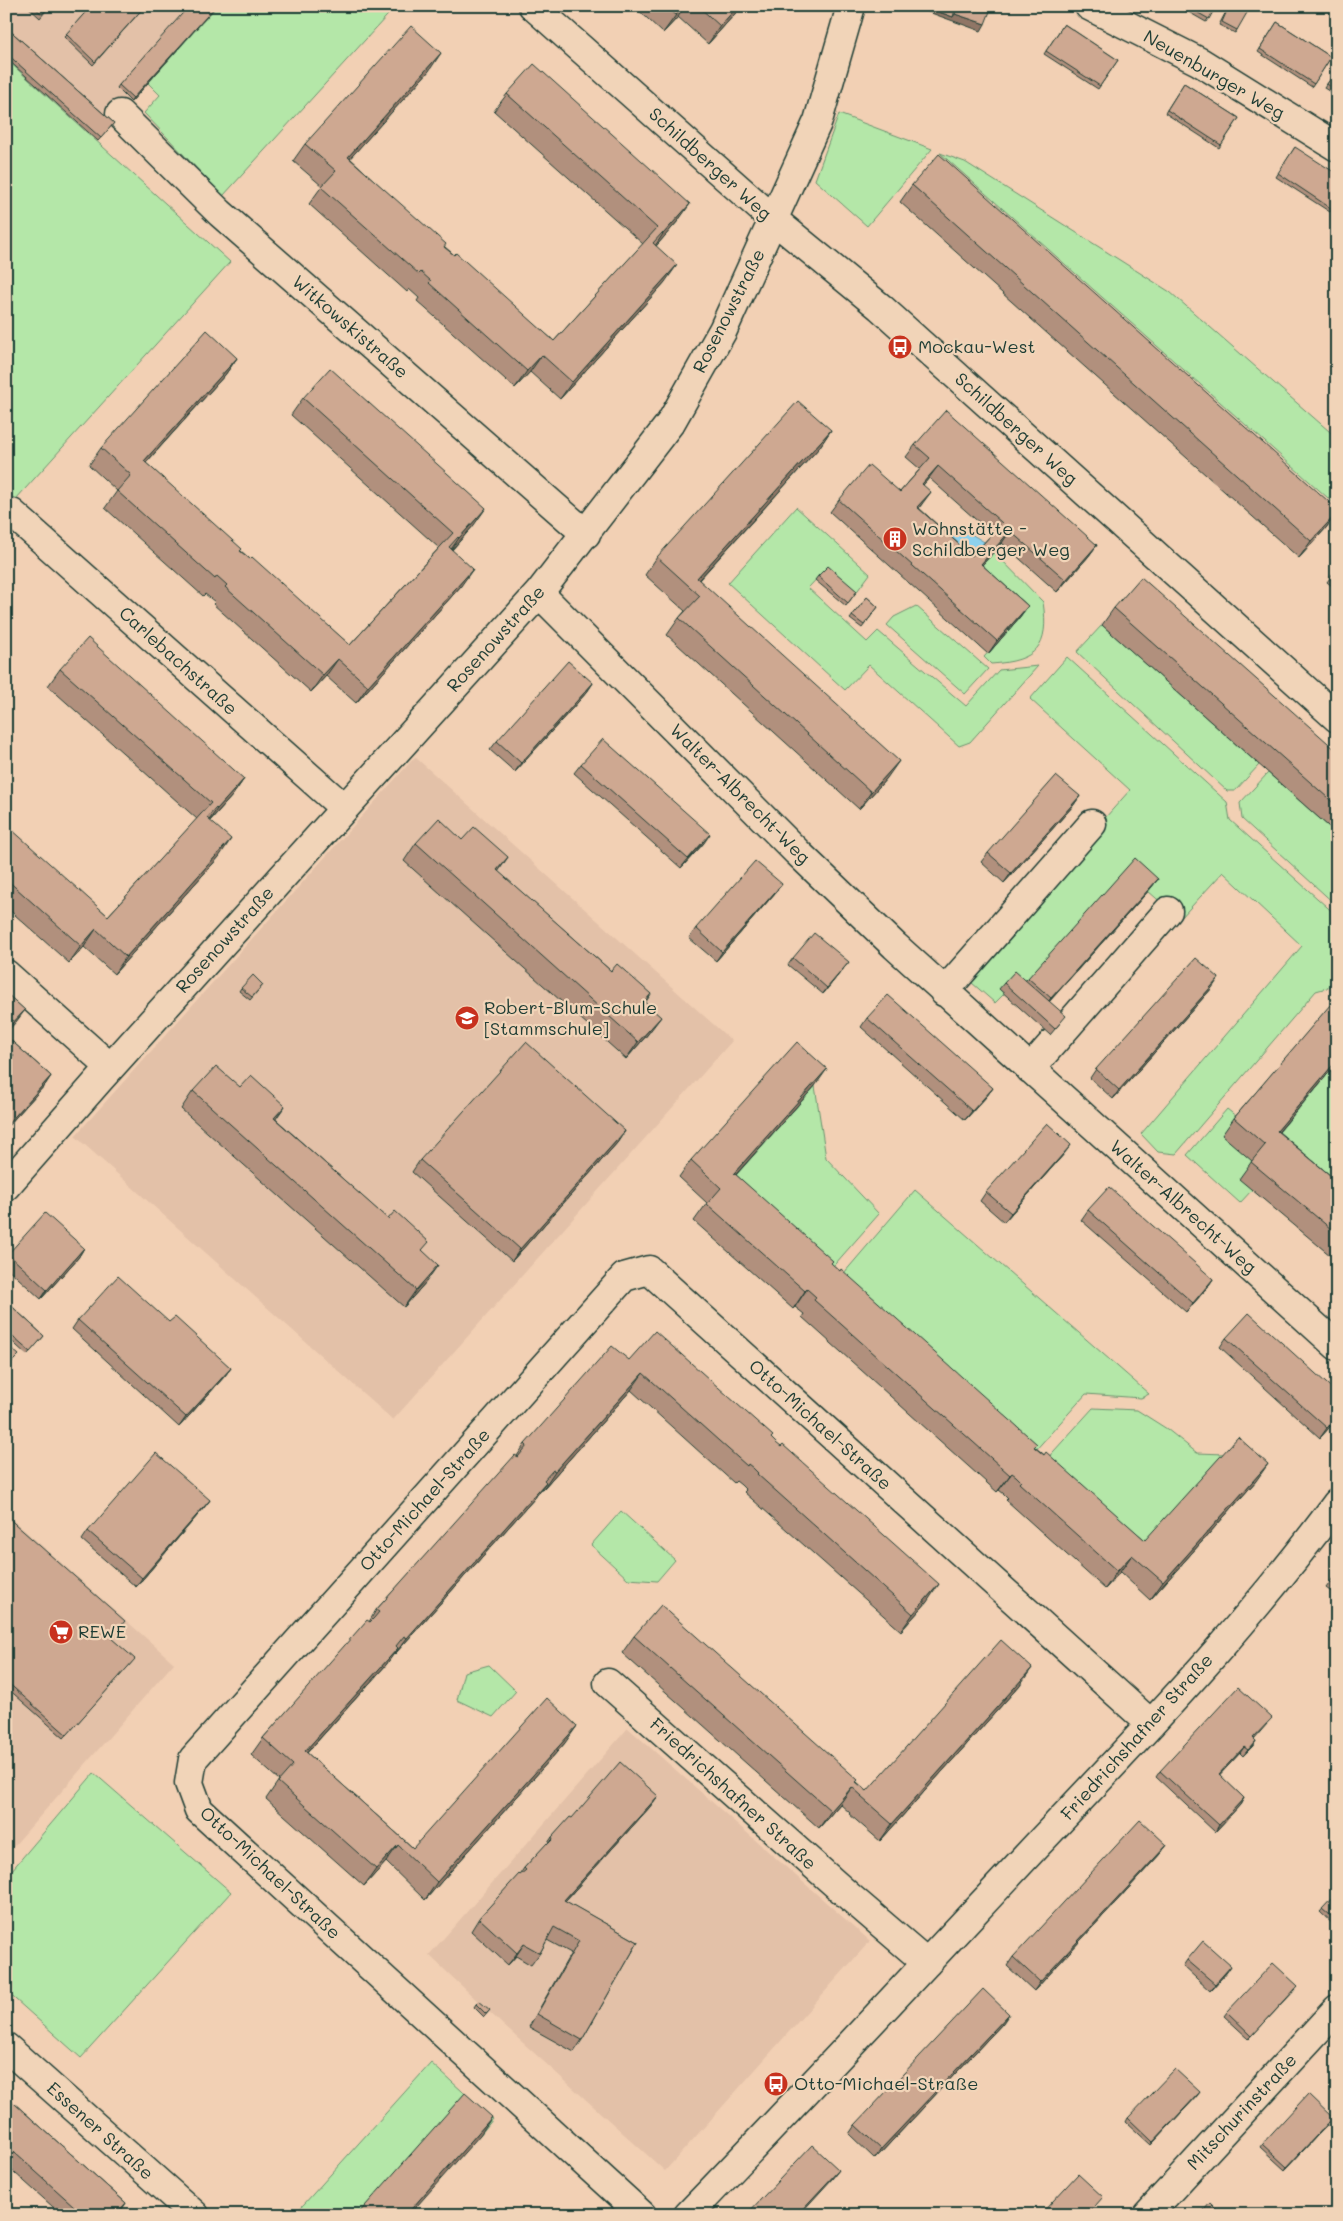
<svg xmlns="http://www.w3.org/2000/svg" width="1343" height="2221" font-family="Mali,sans-serif">
<style>
.built{fill:#e3c1a8}
.green{fill:#b4e7a8;stroke:#6a926e}
.water{fill:#8cd1ee;stroke:#6096a4}
.lines{fill:none;stroke-linecap:round;stroke-linejoin:round}
.street-casing{stroke:#1f3d34;stroke-width:31}
.secondary-casing{stroke:#1f3d34;stroke-width:31}
.street{stroke:#f1d4b8;stroke-width:28}
.secondary{stroke:#f1d4b8;stroke-width:28}
.wall{fill:#b1907d;stroke:#1f3d34;fill-rule:evenodd}
.shaded-wall{fill:#907666;stroke:#1f3d34}
.building{fill:#cea891;stroke:#1f3d34;fill-rule:evenodd}
.labels{text-anchor:middle;stroke-width:4.5;stroke-linejoin:round;paint-order:stroke}
.street-label{font-size:18px;fill:#1f3d34;stroke:#f1d4b8}
.poi-label{font-size:18px;fill:#1f3d34;stroke:#f1d4b8;text-anchor:start}
</style>
<rect width="100%" height="100%" fill="#f2d0b4"/>
<filter id="ink" filterUnits="userSpaceOnUse"><feTurbulence type="fractalNoise" baseFrequency=".02" numOctaves="2"/><feDisplacementMap in="SourceGraphic" scale="10" xChannelSelector="R" yChannelSelector="G"/><feConvolveMatrix kernelMatrix="1 2 1 2 8 2 1 2 1" color-interpolation-filters="sRGB"/></filter>
<g filter="url(#ink)">
<path class="built" d="M6,6H217L120,114L98,141L6,58Z
M415,757L732,1041L393,1420L75,1136Z
M6,1514L174,1663L6,1855Z
M628,1728L870,1941L665,2171L502,2024L429,1955Z"/>
<path class="green" d="M217,6H396L223,196L144,113L160,95L148,83Z
M6,59L230,262L6,510Z
M839,114L932,149L867,226L815,180Z
M940,153L965,162L1170,292L1337,438V506Z
M796,507L870,574L855,594L826,569L808,588L867,642L878,631L966,706L999,670L1038,666L970,742L959,746L869,665L845,690L728,583Z
M994,552L1043,602C1050,647 1036,661 991,664L984,657L1019,618L972,576Z
M916,606L988,669L965,694L887,625L894,617Z
M1102,625L1259,765L1235,791H1227L1077,652Z
M1067,657L1227,802L1230,820L1337,916V985L1316,991L1176,1154L1158,1152L1141,1134L1302,946L1223,872L1180,919L1148,891L1021,987L1000,989L1004,994L995,1003L964,976L1130,790L1030,699Z
M1268,773L1337,834V906L1242,819L1240,803Z
M1337,1063V1186L1277,1134Z
M815,1086L826,1158L879,1214L828,1272L728,1183Z
M1227,1109L1237,1117L1253,1162L1252,1190L1240,1203L1187,1155Z
M915,1190L1149,1394L1141,1398L1086,1394L1033,1453L838,1280Z
M1093,1408L1137,1410L1167,1429L1197,1453L1225,1454L1138,1551L1044,1462Z
M621,1511L675,1560L657,1581L628,1579L591,1545Z
M489,1665L516,1691L493,1717L457,1700L464,1672Z
M94,1773L231,1892L81,2058L6,1991V1877Z
M431,2063L493,2119L480,2135L360,2215L295,2214Z"/>
<path class="water" d="M949,529L971,534L986,543L978,551L952,544L936,531Z"/>
<g class="lines">
<defs>
<path id="street" d="M533,6L774,220L880,307L1337,718
M1089,6L1200,62L1337,147
M120,114L220,213L586,534
M12,513L344,808
M539,593L797,852L895,946L1337,1346
M6,974L110,1067
M944,992L1092,824
M1030,1069L1168,911
M6,1186L100,1079L539,593L671,422L723,330L818,121L851,6
M608,1683L850,1897L927,1963
M642,2215L199,1810L189,1783L193,1759L624,1277L649,1270L1151,1724
M688,2215C806,2093 921,1969 1037,1845C1141,1735 1247,1626 1337,1503
M1147,2215L1337,2009"/>
<path id="secondary" d="M6,2047L195,2215"/>
</defs>
<use href="#street" class="street-casing"/>
<use href="#secondary" class="secondary-casing"/>
<use href="#street" class="street"/>
<use href="#secondary" class="secondary"/>
</g>
<path class="wall" d="M27,6H50L40,18Z
M91,6H145L93,65L64,37Z
M216,6L131,102L117,88L119,85Z
M634,6H742L708,44L678,17L663,33Z
M1178,6H1216L1206,22Z
M1229,6H1239L1237,30L1235,33L1219,25Z
M1277,22L1331,57L1312,87L1258,52Z
M1064,24L1118,60L1098,89L1044,54Z
M6,27L114,123L98,141L6,58Z
M1337,70V96L1324,88Z
M429,71L350,158L445,247L554,341L643,244L494,111L507,94L678,221L656,246L665,282L560,399L530,372L515,388L417,301L419,298L409,289L407,292L309,204L322,186L293,161L305,144Z
M1184,83L1239,118L1219,148L1165,113Z
M1295,147L1337,202L1330,212L1276,177Z
M912,185L1337,509V513L1326,528L1299,558L900,202Z
M237,358L225,375L146,463L241,551L350,645L439,548L291,415L303,398L474,525L452,550L461,586L356,703L326,676L311,692L213,604L215,602L205,594L203,596L105,508L117,491L89,465L101,448Z
M831,430L819,448L699,580L887,778L859,809L667,635L679,618L685,611L645,575L657,557Z
M915,445L1097,545L1088,557L1057,592L1002,543L982,565L1028,606L1019,618L988,654L830,512L839,500L900,492L920,469L906,457ZM929,478L992,534L972,556L919,508L922,504L923,485Z
M1337,569V590L1327,582Z
M818,576L857,591L846,606L815,580Z
M867,597L878,607L862,628L850,619Z
M1114,608L1337,751V834L1102,625Z
M60,669L244,779L232,796L210,821L219,857L114,974L84,947L69,963L6,907V829L108,916L197,819L48,686Z
M593,683L587,692L515,772L490,750L497,741Z
M581,764L704,843L681,868L574,773Z
M1080,796L1073,806L1004,883L981,862L988,853Z
M462,840L611,971L651,994L645,1003L648,1034L626,1059L404,861L416,843Z
M1158,879L1151,888L1049,1002L1061,1022L1050,1035L999,989L1004,983L1026,980L1028,978Z
M775,893L716,961L689,938L696,928Z
M793,958L844,968L823,994L788,965Z
M263,985L250,1000L239,991L241,988Z
M1212,988L1113,1099L1090,1078L1096,1069Z
M1337,998V1063L1279,1132L1337,1181V1261L1239,1179L1252,1161L1222,1135L1234,1118Z
M867,1018L993,1088L986,1097L965,1120L861,1027Z
M6,1036L51,1076L45,1085L6,1128Z
M815,1086L736,1175L831,1264L1035,1447L1145,1540L1256,1481L1150,1600L1120,1572L1105,1589L1006,1500L1008,1498L1004,1494L999,1490L997,1492L802,1317L804,1314L795,1307L793,1309L694,1221L707,1203L679,1177L691,1160Z
M240,1087L423,1251L426,1282L404,1307L181,1109L193,1091Z
M625,1131L617,1143L512,1261L412,1172L420,1160Z
M1064,1154L1004,1222L980,1201L986,1192Z
M1088,1210L1213,1279L1207,1288L1186,1312L1081,1220Z
M84,1248L78,1258L41,1299L6,1267V1256L8,1254Z
M6,1301L44,1336L27,1355L6,1336Z
M78,1320L169,1322L231,1368L224,1377L179,1427L72,1329Z
M1226,1338L1337,1393V1419L1320,1438L1220,1347Z
M629,1360L771,1439L927,1602L901,1631L744,1492L746,1490L741,1485L736,1481L734,1483L631,1390L543,1489L542,1488L534,1499L394,1655L393,1654L386,1665L307,1753L413,1848L565,1743L425,1900L386,1862L364,1886L266,1799L279,1780L251,1755L263,1738L369,1622L376,1610L517,1456L525,1444Z
M210,1500L203,1509L136,1587L82,1540L88,1531Z
M6,1516L123,1624L111,1638L132,1662L64,1738L6,1687Z
M1337,1573V1596L1326,1588Z
M634,1636L857,1782L867,1791L1020,1685L880,1841L849,1814L850,1813L840,1804L819,1828L622,1653Z
M1267,1724L1254,1739L1256,1741L1252,1747L1243,1756L1240,1753L1219,1775L1244,1798L1240,1805L1215,1832L1156,1777L1160,1771Z
M658,1796L649,1808L565,1901L638,1942L582,2040L574,2052L529,2027L571,1953L547,1940L540,1953L531,1965L516,1956L508,1965L471,1931L479,1918L520,1874L524,1868L548,1843L552,1837L572,1818Z
M1167,1845L1160,1854L1034,1991L1007,1966L1013,1957Z
M1337,1893V1928L1320,1912Z
M1187,1960L1227,1972L1210,1991L1183,1966Z
M1296,1989L1249,2039L1224,2016L1227,2012Z
M476,2004L490,2010L484,2017L474,2007Z
M1003,2023L875,2159L849,2134L855,2125Z
M6,2096L126,2203L118,2215H62L6,2165Z
M1197,2096L1151,2145L1126,2122L1128,2118Z
M1331,2121L1285,2170L1260,2147L1262,2144Z"/>
<path class="shaded-wall" d="M216,6L131,102L133,98Z
M684,6H685L678,17L663,33L676,15Z
M738,6H742L708,44L720,26Z
M922,6L953,17L955,14L985,24L981,31L920,9Z
M441,53L429,71L336,174L348,157Z
M690,204L678,221L651,252L663,234Z
M677,265L665,282L560,399L572,382Z
M542,355L530,372L515,388L527,371Z
M237,358L225,375L132,478L144,461Z
M831,430L819,448L691,588L697,578Z
M938,466L929,478L914,496L922,484Z
M931,492L922,504L909,519L917,507Z
M486,508L474,525L447,555L459,538Z
M1337,513L1326,528L1299,558L1311,541Z
M1010,531L1002,543L972,576L981,564Z
M1097,545L1088,557L1057,592L1066,580Z
M473,569L461,586L356,703L368,686Z
M1028,606L1019,618L988,654L997,641Z
M338,659L326,676L311,692L323,675Z
M593,683L587,692L515,772L521,763Z
M899,761L887,778L859,809L871,792Z
M244,779L232,796L205,826L217,809Z
M1080,796L1073,806L1004,883L1011,873Z
M710,834L704,843L681,868L688,859Z
M231,839L219,857L114,974L126,957Z
M508,857L496,875L497,870Z
M1158,879L1151,888L1044,1007L1051,998Z
M782,884L775,893L716,961L722,952Z
M96,929L84,947L69,963L81,946Z
M849,962L844,968L823,994L827,988Z
M1219,978L1212,988L1113,1099L1119,1090Z
M25,1010L16,1022L6,1033V1030Z
M661,1017L648,1034L626,1059L638,1042Z
M1337,1060V1063L1265,1148L1277,1131Z
M827,1069L815,1086L722,1190L734,1173Z
M51,1076L45,1085L6,1128V1126Z
M993,1088L986,1097L965,1120L972,1111Z
M285,1106L273,1123L274,1118Z
M625,1131L617,1143L512,1261L520,1249Z
M1071,1145L1064,1154L1004,1222L1011,1213Z
M84,1248L78,1258L41,1299L47,1290Z
M438,1265L426,1282L404,1307L416,1290Z
M1213,1279L1207,1288L1186,1312L1193,1303Z
M807,1289L795,1307L793,1309L805,1291Z
M231,1368L224,1377L179,1427L186,1417Z
M643,1373L631,1390L543,1489L555,1471Z
M1337,1417V1419L1320,1438L1327,1428Z
M1268,1464L1256,1481L1150,1600L1163,1582Z
M1012,1473L999,1490L997,1492L1010,1475Z
M546,1482L534,1499L394,1655L407,1638Z
M210,1500L203,1509L136,1587L142,1578Z
M1132,1555L1120,1572L1105,1589L1117,1571Z
M939,1584L927,1602L901,1631L913,1614Z
M398,1648L386,1665L293,1768L305,1751Z
M1032,1668L1020,1685L880,1841L892,1824Z
M577,1726L565,1743L425,1900L437,1882Z
M1256,1741L1252,1747L1243,1756L1248,1750Z
M1244,1747L1240,1753L1214,1781L1219,1774Z
M852,1787L840,1804L819,1828L831,1811Z
M658,1796L649,1808L555,1912L564,1900Z
M1244,1798L1240,1805L1215,1832L1219,1825Z
M398,1845L386,1862L364,1886L376,1869Z
M1167,1845L1160,1854L1034,1991L1040,1982Z
M524,1944L516,1956L508,1965L517,1953Z
M1231,1966L1227,1972L1210,1991L1215,1984Z
M1009,2014L1003,2023L875,2159L881,2149Z
M1200,2092L1197,2096L1151,2145L1153,2142Z
M492,2117L480,2135L409,2215H406Z
M1333,2118L1331,2121L1285,2170L1287,2167Z
M839,2170L832,2179L799,2215H797Z
M126,2203L118,2215H115Z"/>
<path class="building" d="M33,6H50L42,14Z
M91,6H145L95,62L66,34Z
M189,6H216L133,98L119,85Z
M665,6H684L676,15Z
M698,6H738L720,26Z
M923,6H956L953,17Z
M958,6H992L985,24L955,14Z
M1186,6H1216L1209,19Z
M1229,6H1239L1248,11L1237,30L1222,22Z
M1277,22L1331,57L1314,84L1260,49Z
M1064,24L1118,60L1100,86L1046,51Z
M411,26L441,53L348,157L446,244L444,247L454,255L456,253L554,341L657,228L507,94L534,64L690,204L663,234L662,233L653,243L677,265L572,382L542,355L527,371L429,283L431,281L421,272L419,274L321,187L336,171L305,144Z
M6,27L114,123L101,138L6,53Z
M1337,70V91L1327,84Z
M1184,83L1239,118L1221,145L1167,110Z
M1295,147L1337,174V202L1332,209L1278,173Z
M939,154L1337,509V513L1311,541L912,185Z
M207,330L237,358L144,461L242,549L240,551L250,559L252,557L350,645L453,533L303,398L330,368L486,508L459,538L458,537L449,547L473,569L368,686L338,659L323,675L225,587L227,585L217,576L215,579L117,491L131,475L101,448Z
M798,401L831,430L697,578L899,761L871,792L679,618L700,596L657,557Z
M946,410L1097,545L1066,580L1010,531L981,564L1028,606L997,641L839,500L869,465L900,492L930,458L915,445ZM938,466L1002,523L972,556L917,507L931,492L922,484Z
M828,566L857,591L848,603L818,576Z
M1337,569V585L1329,578Z
M1141,577L1337,751V806L1114,608Z
M867,597L878,607L864,625L852,616Z
M88,638L244,779L217,809L216,808L207,818L231,839L126,957L96,929L81,946L6,879V829L8,830L10,828L108,916L211,803L60,669Z
M568,661L593,683L521,763L497,741Z
M603,739L710,834L688,859L581,764Z
M1056,776L1080,796L1011,873L988,853Z
M439,818L462,840L474,827L508,857L497,870L611,971L617,964L651,994L644,1002L661,1017L638,1042L416,843Z
M1135,858L1158,879L1051,998L1028,978Z
M755,861L782,884L722,952L696,928Z
M814,933L849,962L827,988L793,958Z
M1196,958L1219,978L1119,1090L1096,1069Z
M1015,971L1066,1016L1055,1029L1004,983Z
M253,975L263,985L252,997L241,988Z
M6,993L25,1010L6,1030Z
M888,995L993,1088L972,1111L867,1018Z
M1336,998L1337,1060L1277,1131L1337,1181V1234L1251,1162L1265,1145L1234,1118Z
M6,1036L51,1076L6,1126V1063L14,1055L6,1048Z
M526,1042L625,1131L520,1249L420,1160Z
M797,1042L827,1069L734,1173L833,1261L831,1263L840,1271L841,1269L1037,1444L1034,1447L1044,1455L1046,1452L1145,1540L1238,1437L1268,1464L1163,1582L1132,1555L1117,1571L1019,1483L1021,1481L1016,1476L1012,1473L1010,1475L814,1300L816,1297L807,1289L805,1291L707,1204L721,1188L691,1160Z
M216,1066L240,1087L251,1075L285,1106L274,1118L388,1219L395,1211L429,1242L422,1250L438,1265L416,1290L193,1091Z
M1047,1123L1071,1145L1011,1213L986,1192Z
M1109,1187L1213,1279L1193,1303L1088,1210Z
M45,1213L84,1248L47,1290L8,1254Z
M118,1276L169,1322L175,1317L231,1368L186,1417L78,1320Z
M6,1301L44,1336L30,1352L6,1331Z
M1249,1313L1337,1393V1417L1327,1428L1226,1338Z
M655,1331L773,1436L771,1438L776,1443L781,1447L783,1445L939,1584L913,1614L757,1474L758,1473L753,1468L748,1464L747,1466L643,1373L555,1471L553,1470L544,1480L546,1482L407,1638L404,1636L396,1646L398,1648L305,1751L413,1848L547,1698L577,1726L437,1882L398,1845L376,1869L278,1782L293,1765L263,1738L367,1620L370,1622L374,1618L379,1612L376,1610L515,1455L518,1457L527,1446L525,1444L612,1346L629,1360Z
M6,1344L19,1355L6,1368Z
M156,1453L210,1500L142,1578L88,1531Z
M6,1516L125,1621L111,1638L135,1659L67,1735L6,1681Z
M1337,1573V1586L1330,1582Z
M661,1605L858,1780L856,1782L867,1791L1001,1640L1032,1668L892,1824L861,1797L862,1796L852,1787L831,1811L634,1636Z
M1238,1687L1272,1718L1253,1738L1256,1741L1248,1750L1244,1747L1219,1774L1244,1798L1219,1825L1160,1771Z
M620,1762L658,1796L564,1900L638,1942L582,2040L537,2014L579,1941L554,1927L540,1953L524,1944L517,1953L479,1918L519,1874L520,1875L526,1870L524,1868L547,1843L548,1844L553,1839L552,1837L570,1817L572,1818Z
M1140,1820L1167,1845L1040,1982L1013,1957Z
M1337,1893V1922L1322,1909Z
M1203,1941L1231,1966L1215,1984L1187,1960Z
M1273,1963L1298,1986L1252,2036L1227,2012Z
M983,1989L1009,2014L881,2149L855,2125Z
M479,2001L490,2010L486,2014L476,2004Z
M1175,2069L1200,2092L1153,2142L1128,2118Z
M465,2093L492,2117L406,2215H357Z
M1308,2094L1333,2118L1287,2167L1262,2144Z
M6,2096L126,2203L115,2215H84L6,2145Z
M812,2145L839,2170L797,2215H746Z
M1078,2174L1103,2197L1087,2215H1040Z
M1210,2203L1222,2215H1200Z"/>
</g>
<defs>
<symbol id="bus-disc" viewBox="-11 -11 22 22"><circle r="9.5" fill="#c8321e" stroke="#f1d4b8"/><path d="M-5-6H5V4H4V6H2V4H-2V6H-4V4H-5ZM-3.5-4V0h7V-4ZM-3.5 1.2v1.5H-2V1.2ZM2 1.2v1.5H3.5V1.2Z" fill="#fff"/></symbol>
<symbol id="building-disc" viewBox="-11 -11 22 22"><circle r="9.5" fill="#c8321e" stroke="#f1d4b8"/><path d="M-4-6H4V6H1V3H-1V6H-4ZM-2.5-4.3h1.7v1.8h-1.7ZM.8-4.3h1.7v1.8H.8ZM-2.5-1h1.7V.8h-1.7ZM.8-1h1.7V.8H.8Z" fill="#fff"/></symbol>
<symbol id="school-disc" viewBox="-11 -11 22 22"><circle r="9.5" fill="#c8321e" stroke="#f1d4b8"/><path d="M0-5L7-2L0 1L-7-2ZM-4 1L0 2.5L4 1V4Q0 6-4 4Z" fill="#fff"/></symbol>
<symbol id="supermarket-disc" viewBox="-11 -11 22 22"><circle r="9.5" fill="#c8321e" stroke="#f1d4b8"/><path d="M-6-5.5h2.5l.6 2H6L4.5 2H-2.5L-4.4-4H-6ZM-1.5 3.2a1.3 1.3 0 1 0 .1 0ZM3 3.2a1.3 1.3 0 1 0 .1 0Z" fill="#fff"/></symbol>
</defs>
<g fill-rule="evenodd">
<use href="#bus-disc" x="886" y="333" width="28" height="28"/>
<use href="#building-disc" x="881" y="525" width="28" height="28"/>
<use href="#school-disc" x="453" y="1004" width="28" height="28"/>
<use href="#supermarket-disc" x="47" y="1618" width="28" height="28"/>
<use href="#bus-disc" x="762" y="2070" width="28" height="28"/>
</g>
<g class="labels">
<g class="street-label">
<text transform="translate(1214 75) rotate(30)" y="6">Neuenburger Weg</text>
<text transform="translate(710 164) rotate(42)" y="6">Schildberger Weg</text>
<text transform="translate(729 311) rotate(-63)" y="6">Rosenowstraße</text>
<text transform="translate(350 327) rotate(41)" y="6">Witkowskistraße</text>
<text transform="translate(1016 429) rotate(42)" y="6">Schildberger Weg</text>
<text transform="translate(496 639) rotate(-48)" y="6">Rosenowstraße</text>
<text transform="translate(178 661) rotate(42)" y="6">Carlebachstraße</text>
<text transform="translate(740 794) rotate(45)" y="6">Walter-Albrecht-Weg</text>
<text transform="translate(225 940) rotate(-48)" y="6">Rosenowstraße</text>
<text transform="translate(1183 1207) rotate(42)" y="6">Walter-Albrecht-Weg</text>
<text transform="translate(820 1425) rotate(42)" y="6">Otto-Michael-Straße</text>
<text transform="translate(425 1500) rotate(-48)" y="6">Otto-Michael-Straße</text>
<text transform="translate(1137 1737) rotate(-48)" y="6">Friedrichshafner Straße</text>
<text transform="translate(733 1794) rotate(42)" y="6">Friedrichshafner Straße</text>
<text transform="translate(270 1873) rotate(43)" y="6">Otto-Michael-Straße</text>
<text transform="translate(1242 2112) rotate(-47)" y="6">Mitschurinstraße</text>
<text transform="translate(100 2131) rotate(42)" y="6">Essener Straße</text>
</g>
<g class="poi-label">
<text x="918" y="353">Mockau-West</text>
<text x="912" y="535">Wohnstätte -<tspan x="912" dy="21">Schildberger Weg</tspan></text>
<text x="484" y="1014">Robert-Blum-Schule<tspan x="484" dy="21">[Stammschule]</tspan></text>
<text x="78" y="1638">REWE</text>
<text x="794" y="2090">Otto-Michael-Straße</text>
</g>
</g>
<rect width="1343" height="2221" fill="none" stroke="#f1d4b8" stroke-width="25"/>
<rect x="12" y="12" width="1318" height="2196" fill="none" stroke="#1f3d34" stroke-width="2" filter="url(#ink)"/>
</svg>
